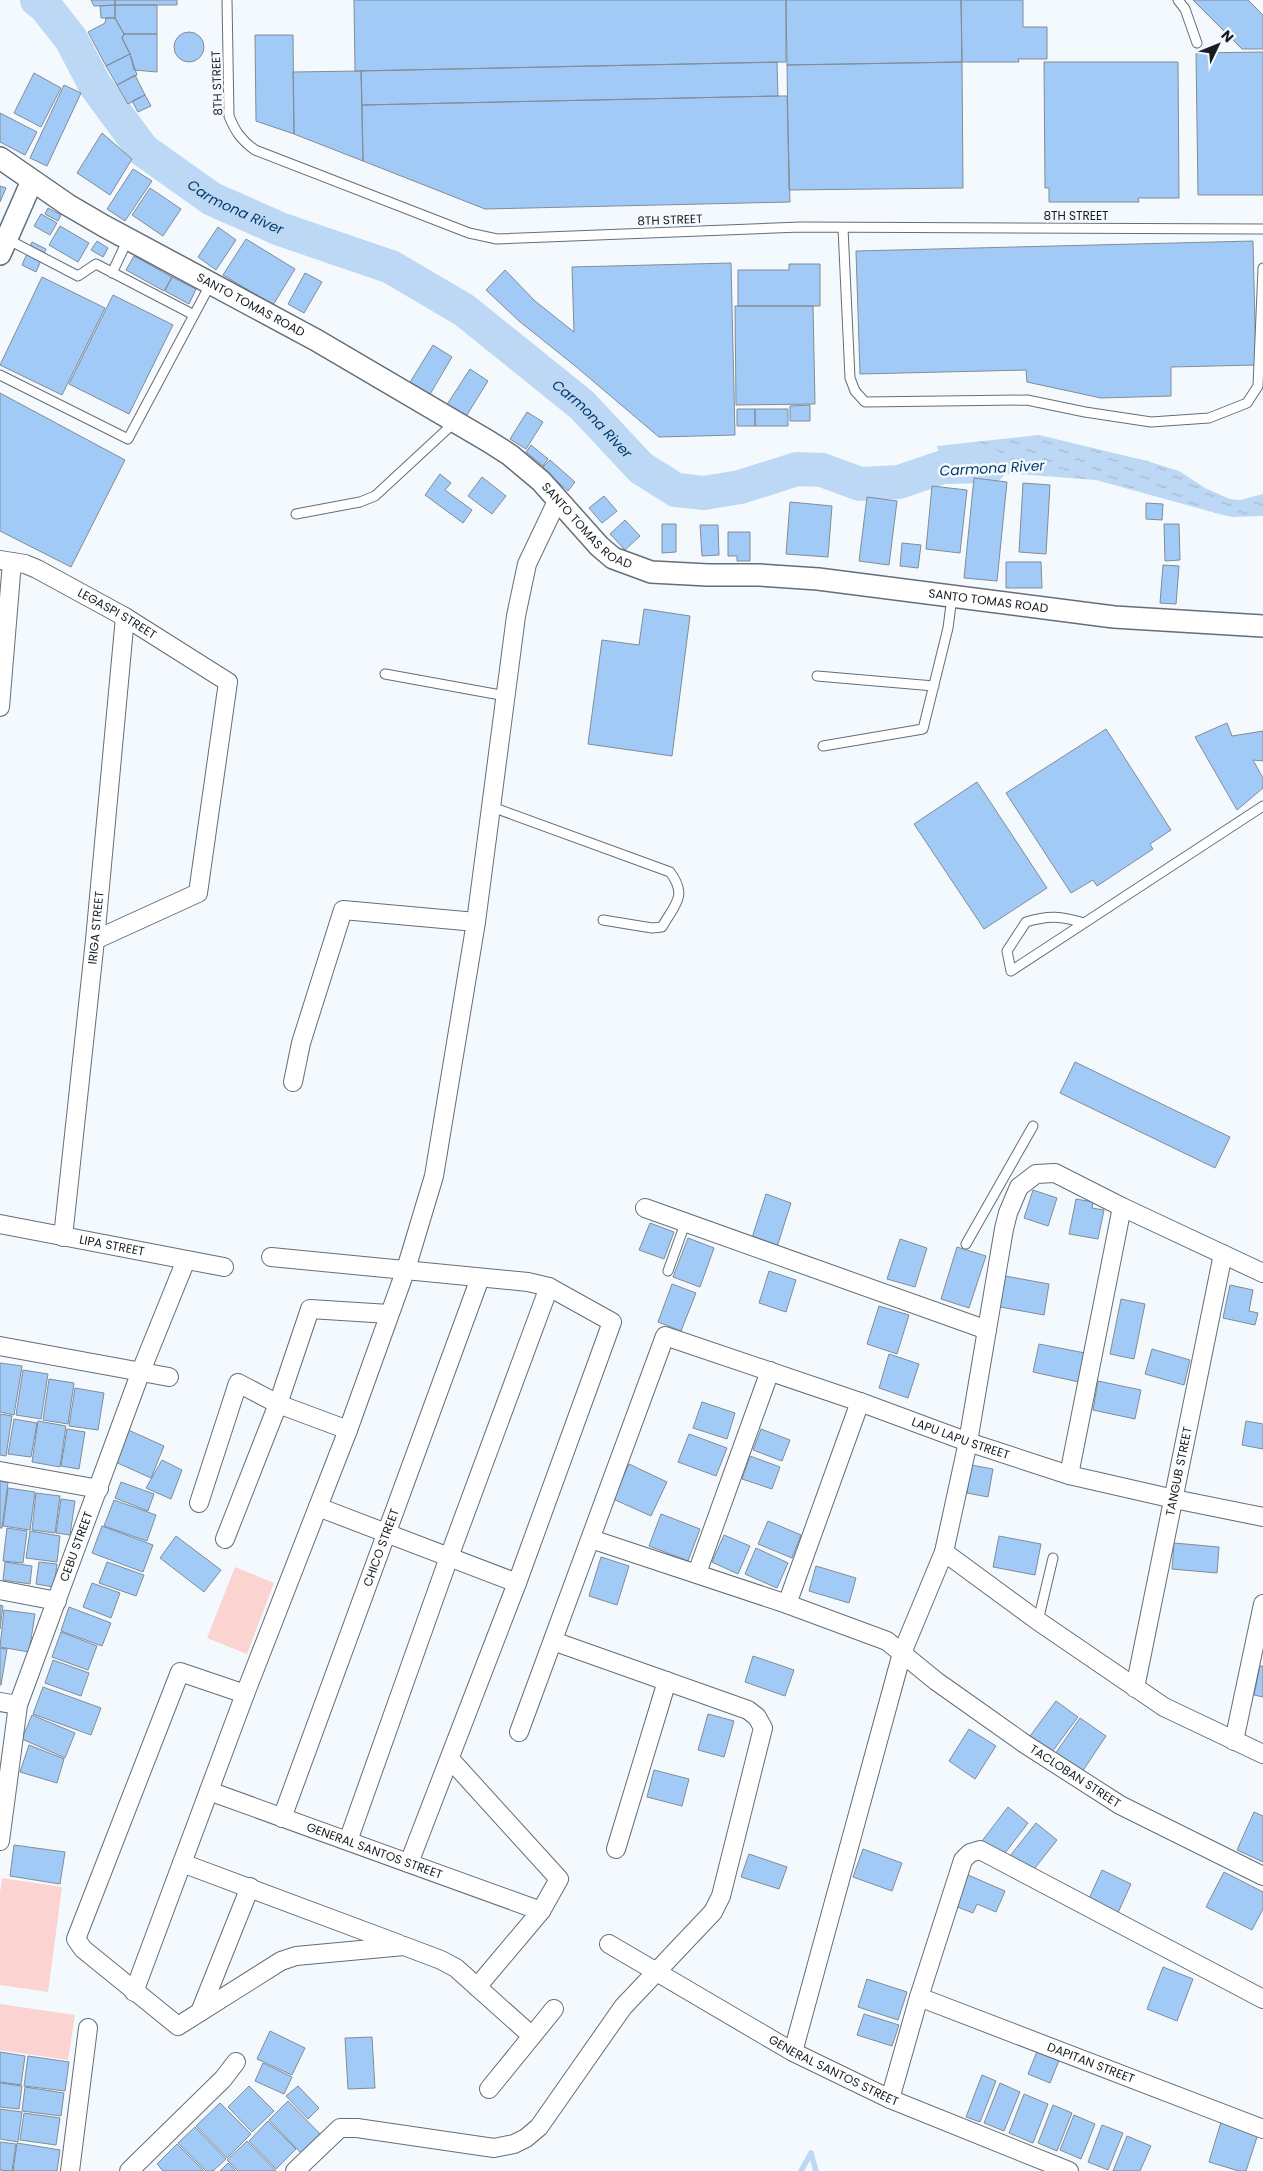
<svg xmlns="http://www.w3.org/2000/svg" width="1263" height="2171" font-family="Poppins,sans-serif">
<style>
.park{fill:#fbd3d1}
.water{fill:url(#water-ripples)}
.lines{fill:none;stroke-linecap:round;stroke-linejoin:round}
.stream{stroke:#bcd8f5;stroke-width:5.5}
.river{stroke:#bcd8f5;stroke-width:34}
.building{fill:#a1cbf6;stroke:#828c97}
.service-casing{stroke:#646e78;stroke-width:11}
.minor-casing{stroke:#646e78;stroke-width:20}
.tertiary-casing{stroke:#646e78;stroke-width:24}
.service{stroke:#fff;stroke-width:9}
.minor{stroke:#fff;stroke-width:18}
.tertiary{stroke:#fff;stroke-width:21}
.labels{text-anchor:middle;stroke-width:5;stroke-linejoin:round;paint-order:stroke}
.street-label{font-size:12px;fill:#191d21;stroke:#f4f9fd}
.water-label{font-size:14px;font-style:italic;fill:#053b68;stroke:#f4f9fd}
</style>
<defs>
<pattern id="water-ripples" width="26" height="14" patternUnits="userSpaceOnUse" patternTransform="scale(1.25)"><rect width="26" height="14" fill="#bcd8f5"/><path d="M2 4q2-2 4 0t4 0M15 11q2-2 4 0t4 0" fill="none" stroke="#a1b9d2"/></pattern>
</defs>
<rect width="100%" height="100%" fill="#f4f9fd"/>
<path class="park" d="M235,1567L274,1583L247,1654L207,1638Z
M2,1878L62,1887L48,1992L0,1985V1893Z
M0,2004L75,2015L68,2060L0,2050Z"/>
<path class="water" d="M1039,435L1147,461L1179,471L1205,488L1230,499L1240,500L1263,494V516L1234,517L1223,515L1096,480L1018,474H944L937,446Z"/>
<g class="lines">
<path class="stream" d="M801,2171L811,2153L816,2171"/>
<path class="river" id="s1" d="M37,0L45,6L71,39L95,85L143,150L212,199L280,229L391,267L464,310L582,405L641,468L676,490L704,493L740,487L797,469L822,470L860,484L899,482L943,467L990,466"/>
</g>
<path class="building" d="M91,0H115V5L94,6Z
M115,0H177V5H115Z
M354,0H786V62L355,71Z
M786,0H961L962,62L787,65Z
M961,0H1023V27H1047V59H1018L1019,62H962Z
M1193,0H1248L1263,15V49H1242Z
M115,5V18H101L100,6Z
M115,5H157V34H124L115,18Z
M106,18H115L124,34L122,38L130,54L106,66L88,32L105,23Z
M174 47a15 15 0 1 1 30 0a15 15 0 1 1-30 0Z
M124,34H157V72L134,70L130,54L122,38Z
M255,35H293L294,134L256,121Z
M1263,52V195H1198L1196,53Z
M130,54L137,75L117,85L106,66Z
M777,62L778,96L362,105L361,71Z
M962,62L963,188L789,190L787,65Z
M1044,62H1178L1179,198H1138L1139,202H1049V188H1045Z
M361,71L363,161L294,134L293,72Z
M34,73L61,88L41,127L14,113Z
M135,75L145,95L128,104L117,85Z
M64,85L81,93L47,166L30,158Z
M145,95L151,106L138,112L132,101Z
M778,96H787L790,202L485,209L363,161L362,105Z
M0,113L37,132L25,155L0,142Z
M102,133L132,159L110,195L77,173Z
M133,169L152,181L125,221L107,209Z
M0,186L6,188L0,202Z
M150,188L181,209L163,236L132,215Z
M48,208L61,215L58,221L45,214Z
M41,214L57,223L50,235L34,226Z
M60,226L89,243L78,262L49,245Z
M218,227L236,240L216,270L198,257Z
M246,239L295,269L273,305L223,275Z
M97,241L108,248L103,257L91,250Z
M1253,241L1256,365L1171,367V396L1101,398L1027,382L1026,370L860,374L856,251Z
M32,242L46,249L36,272L22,265Z
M134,256L172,277L164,291L126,270Z
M731,263L735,435L659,437L574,365L519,321L486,290L505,270L535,301L574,332L572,267Z
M789,264H820V306H738V270H789Z
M305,273L322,282L304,313L288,304Z
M42,277L105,308L62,395L0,365Z
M172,277L196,289L189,304L165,291Z
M113,295L173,325L129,414L69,384Z
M735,306H813L815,404L736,405Z
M433,345L452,357L429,396L409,384Z
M470,369L488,381L465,418L446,406Z
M0,393L125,460L71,567L0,531Z
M810,405V421H790V406Z
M737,409H755V426H737Z
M755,409H788V426H755Z
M527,412L543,422L526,449L510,439Z
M531,445L548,459L543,466L526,452Z
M550,460L575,482L568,491L542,468Z
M440,474L451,483L445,490L472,510L463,523L425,495Z
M482,477L506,496L492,514L468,496Z
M974,478L1007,482L997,581L964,578Z
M1023,483L1050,485L1046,554L1019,552Z
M932,486L967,490L960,553L926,549Z
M604,496L617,511L602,523L589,508Z
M867,497L897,501L889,565L859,561Z
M790,502L832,506L828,557L786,554Z
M1146,503L1163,504L1162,520L1146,519Z
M625,520L640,536L625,550L610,534Z
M662,524H676V552L662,553Z
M1164,524H1179L1180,560L1165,561Z
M700,525H718L719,555L702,556Z
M728,532H750V561H737V556H728Z
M902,543L921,545L918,568L900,566Z
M1006,562H1041L1042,588H1006Z
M1163,565L1179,566L1176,604L1160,603Z
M644,609L690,616L672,756L588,744L602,640L639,645Z
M1227,723L1232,736L1263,731V761L1253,760L1263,778V788L1237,810L1195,737Z
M1106,729L1171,830L1150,844L1153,849L1097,886L1093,880L1071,893L1006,793Z
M977,782L1047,888L984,929L914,824Z
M1075,1062L1230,1137L1215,1168L1060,1093Z
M1033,1190L1057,1198L1048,1226L1024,1218Z
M766,1194L791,1203L777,1247L752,1238Z
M1076,1199L1093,1202L1092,1208L1104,1210L1098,1239L1069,1234Z
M650,1223L674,1232L664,1259L639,1250Z
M688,1238L714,1248L700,1287L673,1277Z
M900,1239L927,1248L915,1287L887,1279Z
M957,1247L986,1256L969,1308L941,1299Z
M769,1271L796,1280L786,1312L759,1303Z
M1005,1276L1049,1284L1044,1315L1000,1307Z
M672,1284L696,1293L681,1331L658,1322Z
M1230,1285L1253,1290L1249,1311L1258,1313L1255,1325L1223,1318Z
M1121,1299L1145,1304L1134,1359L1110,1354Z
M879,1306L909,1315L897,1354L867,1344Z
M1039,1344L1085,1353L1079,1382L1033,1372Z
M1152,1349L1190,1360L1184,1385L1145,1374Z
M889,1354L919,1364L908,1398L879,1388Z
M0,1363L22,1366L14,1415L0,1412Z
M23,1370L48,1374L41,1419L16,1415Z
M49,1379L74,1383L68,1424L43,1420Z
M1098,1381L1141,1390L1135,1419L1093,1410Z
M75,1388L104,1393L98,1430L69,1426Z
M702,1402L735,1413L727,1439L693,1428Z
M0,1414L12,1416L6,1456L0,1455Z
M14,1419L37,1423L31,1457L8,1454Z
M38,1421L66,1426L60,1467L32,1462Z
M1246,1421L1263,1424V1449L1242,1445Z
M67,1429L85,1432L79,1469L61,1466Z
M126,1429L164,1446L151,1478L111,1460Z
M761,1429L790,1440L782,1461L753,1450Z
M689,1434L727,1448L716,1476L678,1462Z
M750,1456L780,1467L772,1489L742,1479Z
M162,1460L182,1470L171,1499L146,1488Z
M629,1464L667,1482L651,1516L613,1499Z
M971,1465L993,1469L988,1497L967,1493Z
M0,1481L8,1483L2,1528H0Z
M121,1482L154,1494L148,1511L115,1498Z
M8,1488L35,1492L30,1530L3,1526Z
M36,1493L60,1496L55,1533L32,1530Z
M61,1499L75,1501L70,1535L56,1533Z
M114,1500L156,1515L147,1541L104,1526Z
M661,1514L700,1529L688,1561L649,1546Z
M768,1521L801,1535L792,1558L758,1544Z
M102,1526L153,1545L143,1572L92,1553Z
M7,1528L27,1531L23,1563L3,1561Z
M30,1531L60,1536L57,1562L26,1558Z
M724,1535L750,1546L738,1574L712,1562Z
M176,1536L221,1570L204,1592L160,1558Z
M999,1536L1041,1544L1035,1575L993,1567Z
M1174,1543L1219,1547L1217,1573L1172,1569Z
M756,1548L788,1563L777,1588L745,1574Z
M601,1557L629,1566L617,1605L589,1596Z
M5,1562L32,1566L30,1584L3,1580Z
M39,1562L57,1564L54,1587L36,1584Z
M107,1562L144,1575L136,1596L99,1583Z
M816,1566L856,1578L849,1603L809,1591Z
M92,1583L120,1593L111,1618L83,1607Z
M0,1605L3,1606L0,1629Z
M69,1607L111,1623L102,1646L61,1631Z
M4,1610L35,1614L29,1652L0,1647Z
M61,1632L97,1646L88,1670L52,1657Z
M0,1648L7,1649L1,1685H0Z
M753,1656L794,1670L785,1696L745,1682Z
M53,1660L89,1673L81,1696L45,1683Z
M1260,1666H1263V1697L1254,1695Z
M43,1687L101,1708L91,1735L33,1714Z
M1056,1701L1078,1717L1052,1752L1030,1736Z
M708,1714L734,1721L724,1757L698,1750Z
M32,1715L75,1733L65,1758L22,1739Z
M1080,1718L1106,1736L1082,1772L1055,1754Z
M969,1729L996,1746L975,1779L949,1761Z
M29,1745L64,1759L57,1783L20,1772Z
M654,1770L689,1779L682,1806L647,1797Z
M1008,1807L1028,1823L1002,1857L982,1841Z
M1254,1812L1263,1816V1862L1237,1850Z
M1036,1823L1057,1840L1031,1873L1010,1856Z
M14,1845L65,1852L60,1884L10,1876Z
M863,1849L902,1863L892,1891L853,1877Z
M749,1854L787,1867L779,1889L741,1877Z
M1102,1870L1131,1884L1117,1915L1088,1901Z
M1224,1872L1263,1892V1909L1252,1930L1206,1907Z
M968,1875L1005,1891L996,1912L977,1904L973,1913L955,1906Z
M1163,1967L1193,1979L1177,2021L1147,2009Z
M867,1979L907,1992L898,2020L858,2007Z
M864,2014L899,2025L892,2046L857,2035Z
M270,2031L305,2048L292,2075L257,2059Z
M372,2037L375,2088L348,2089L345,2038Z
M1038,2049L1060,2058L1050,2083L1028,2074Z
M0,2052L25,2056L21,2085L0,2082Z
M28,2056L69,2062L65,2091L24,2086Z
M263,2063L292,2077L284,2094L255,2081Z
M982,2075L996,2081L980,2122L966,2117Z
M0,2083L22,2086L19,2109L0,2107Z
M1000,2083L1020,2092L1004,2131L984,2123Z
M249,2086L274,2111L252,2132L228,2107Z
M298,2086L319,2108L308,2119L286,2096Z
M25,2087L64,2093L61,2116L22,2111Z
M1024,2094L1048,2104L1033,2143L1009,2133Z
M288,2101L322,2136L303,2155L269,2120Z
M220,2103L251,2134L227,2158L196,2126Z
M1053,2105L1072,2113L1057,2151L1038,2143Z
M0,2109L22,2112L18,2142L0,2139Z
M24,2113L60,2118L56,2145L20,2140Z
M1074,2115L1095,2124L1081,2159L1060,2150Z
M268,2121L296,2149L276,2169L249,2141Z
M1221,2122L1258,2134L1246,2171H1239L1209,2162Z
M1102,2125L1123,2133L1108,2170L1088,2162Z
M195,2127L226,2159L213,2171H206L178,2143Z
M1127,2136L1151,2146L1140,2171H1113Z
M247,2141L276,2171H238L227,2160Z
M0,2142L16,2144L12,2171L0,2170Z
M17,2143L60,2150L57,2171H13Z
M177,2144L204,2171H163L157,2164Z
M228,2163L236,2171H220Z"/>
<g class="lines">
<defs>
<path id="service" d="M227,0L229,116C235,131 241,140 255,150L469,233L497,239L801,227L1263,229
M1178,0L1185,9L1197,43
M843,228L850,378L855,391L865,402L1027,400L1085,412L1151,422L1209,418L1247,403L1258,386L1263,268
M7,239L78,276L96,264L194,315
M112,273L128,239
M0,375L128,439L211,283
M296,514L360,502L375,496L455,422
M385,674L506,696
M817,676L934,686
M823,746L923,729L948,628L952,597
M492,807L670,872C688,896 675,904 662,927L652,928L603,920
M1084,923C1061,916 1049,915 1026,922L1007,951L1011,971L1098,914L1263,806
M966,1244L1033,1126
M668,1271L686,1221
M1038,1621L1053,1558"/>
<g id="minor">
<path id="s2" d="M0,560L25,564L37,569L125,617L228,682L198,893L95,940"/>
<path d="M0,707L12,562"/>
<path d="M293,1082L301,1043L343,910L476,922"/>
<path d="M645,1208L987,1330"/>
<path id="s3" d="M0,1224L224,1267"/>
<path id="s4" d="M63,1237L95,940L125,617"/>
<path d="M271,1257L528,1282L549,1287L612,1322L517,1583L409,1863"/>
<path d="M0,1346L169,1377"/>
<path d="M0,1471L99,1489"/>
<path d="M1069,1475L1122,1207"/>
<path d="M199,1503L238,1383L278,1404L348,1430"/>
<path d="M318,1507L517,1583"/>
<path d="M225,1539L278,1404L310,1309L389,1314"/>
<path id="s5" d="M591,1539L787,1604L887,1641L936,1681L1025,1744L1120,1805L1263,1876"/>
<path d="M944,1552L1038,1621L1164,1707L1263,1754"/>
<path d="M697,1573L770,1371"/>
<path d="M0,1590L57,1601"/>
<path d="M787,1604L860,1402"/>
<path id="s6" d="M1135,1688L1223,1254"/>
<path d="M245,1694L180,1672L76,1939L83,1949L178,2026L281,1961L296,1956L404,1946L441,1960L456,1968L532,2036"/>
<path d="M0,1702L18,1705"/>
<path id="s7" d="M519,1732L665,1336L860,1402L968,1442L1069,1475L1174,1499L1263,1517"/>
<path d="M1234,1741L1263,1604"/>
<path d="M450,1759L559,1879L541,1911L477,1987"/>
<path id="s8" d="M209,1791L541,1911"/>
<path id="s9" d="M282,1818L480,1278"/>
<path id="s10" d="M0,1841L18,1705L141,1371L186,1260"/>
<path d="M348,1841L449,1557L549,1287"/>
<path d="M616,1849L667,1681"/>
<path d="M182,1863L399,1944"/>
<path id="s11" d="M609,1944L793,2052L890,2099L1069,2171"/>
<path d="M134,1992L245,1694L348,1430L406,1269L434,1176L476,922L516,616L527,564L558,499"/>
<path id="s12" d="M919,1997L1263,2129"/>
<path d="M200,2012L250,1887"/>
<path d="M793,2052L902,1653L944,1552L968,1442L1004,1229L1008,1213L1019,1187L1036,1174L1055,1173L1122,1207L1263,1273"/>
<path d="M489,2089L554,2009"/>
<path d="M890,2099L919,1997L963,1860L970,1853L980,1850L1263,1999"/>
<path d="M70,2171L88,2028"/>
<path d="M129,2171L223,2079L236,2062"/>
<path d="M295,2171L340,2128H357L494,2148L514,2144L526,2138L539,2127L623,2007L713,1912L721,1896L763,1728L757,1717L748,1710L553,1641"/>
</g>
<g id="tertiary">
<path id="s13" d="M0,158L68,205L104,226L316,340L488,441L510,455L541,481L599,546L613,558L651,572L708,575H759L818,579L1114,617L1263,626"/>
<path d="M0,254L32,181"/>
</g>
</defs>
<use href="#service" class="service-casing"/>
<use href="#minor" class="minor-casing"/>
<use href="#tertiary" class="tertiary-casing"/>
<use href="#service" class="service"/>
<use href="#minor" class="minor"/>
<use href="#tertiary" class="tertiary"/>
</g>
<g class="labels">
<g class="street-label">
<text transform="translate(217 83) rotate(-92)" y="4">8TH STREET</text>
<text x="1076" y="220">8TH STREET</text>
<text transform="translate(670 220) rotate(-2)" y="4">8TH STREET</text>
<text dy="4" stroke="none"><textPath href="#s13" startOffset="291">SANTO TOMAS ROAD</textPath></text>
<text dy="4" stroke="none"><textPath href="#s13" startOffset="696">SANTO TOMAS ROAD</textPath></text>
<text dy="4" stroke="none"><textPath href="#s13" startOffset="1116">SANTO TOMAS ROAD</textPath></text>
<text dy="4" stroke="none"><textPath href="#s2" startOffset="130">LEGASPI STREET</textPath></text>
<text dy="4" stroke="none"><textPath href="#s4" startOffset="311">IRIGA STREET</textPath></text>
<text dy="4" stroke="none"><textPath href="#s3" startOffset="114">LIPA STREET</textPath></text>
<text dy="4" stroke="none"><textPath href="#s7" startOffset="735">LAPU LAPU STREET</textPath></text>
<text dy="4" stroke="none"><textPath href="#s6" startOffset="221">TANGUB STREET</textPath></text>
<text dy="4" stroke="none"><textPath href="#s10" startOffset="306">CEBU STREET</textPath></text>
<text dy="4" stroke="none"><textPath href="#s9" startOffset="288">CHICO STREET</textPath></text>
<text dy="4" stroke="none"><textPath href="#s5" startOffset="545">TACLOBAN STREET</textPath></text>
<text dy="4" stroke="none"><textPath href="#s8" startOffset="176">GENERAL SANTOS STREET</textPath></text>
<text dy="4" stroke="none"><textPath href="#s12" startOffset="184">DAPITAN STREET</textPath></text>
<text dy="4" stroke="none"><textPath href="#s11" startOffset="258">GENERAL SANTOS STREET</textPath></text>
</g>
<g class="water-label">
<text dy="5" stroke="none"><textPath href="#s1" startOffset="294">Carmona River</textPath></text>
<text dy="5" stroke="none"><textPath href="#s1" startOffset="714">Carmona River</textPath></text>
<text transform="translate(992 468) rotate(-3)" y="5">Carmona River</text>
</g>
</g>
<g transform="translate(1218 45) rotate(47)" stroke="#f4f9fd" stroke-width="4" paint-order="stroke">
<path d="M0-4L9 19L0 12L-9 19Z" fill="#191d21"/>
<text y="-8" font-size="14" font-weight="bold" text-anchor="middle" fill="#191d21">N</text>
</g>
</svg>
